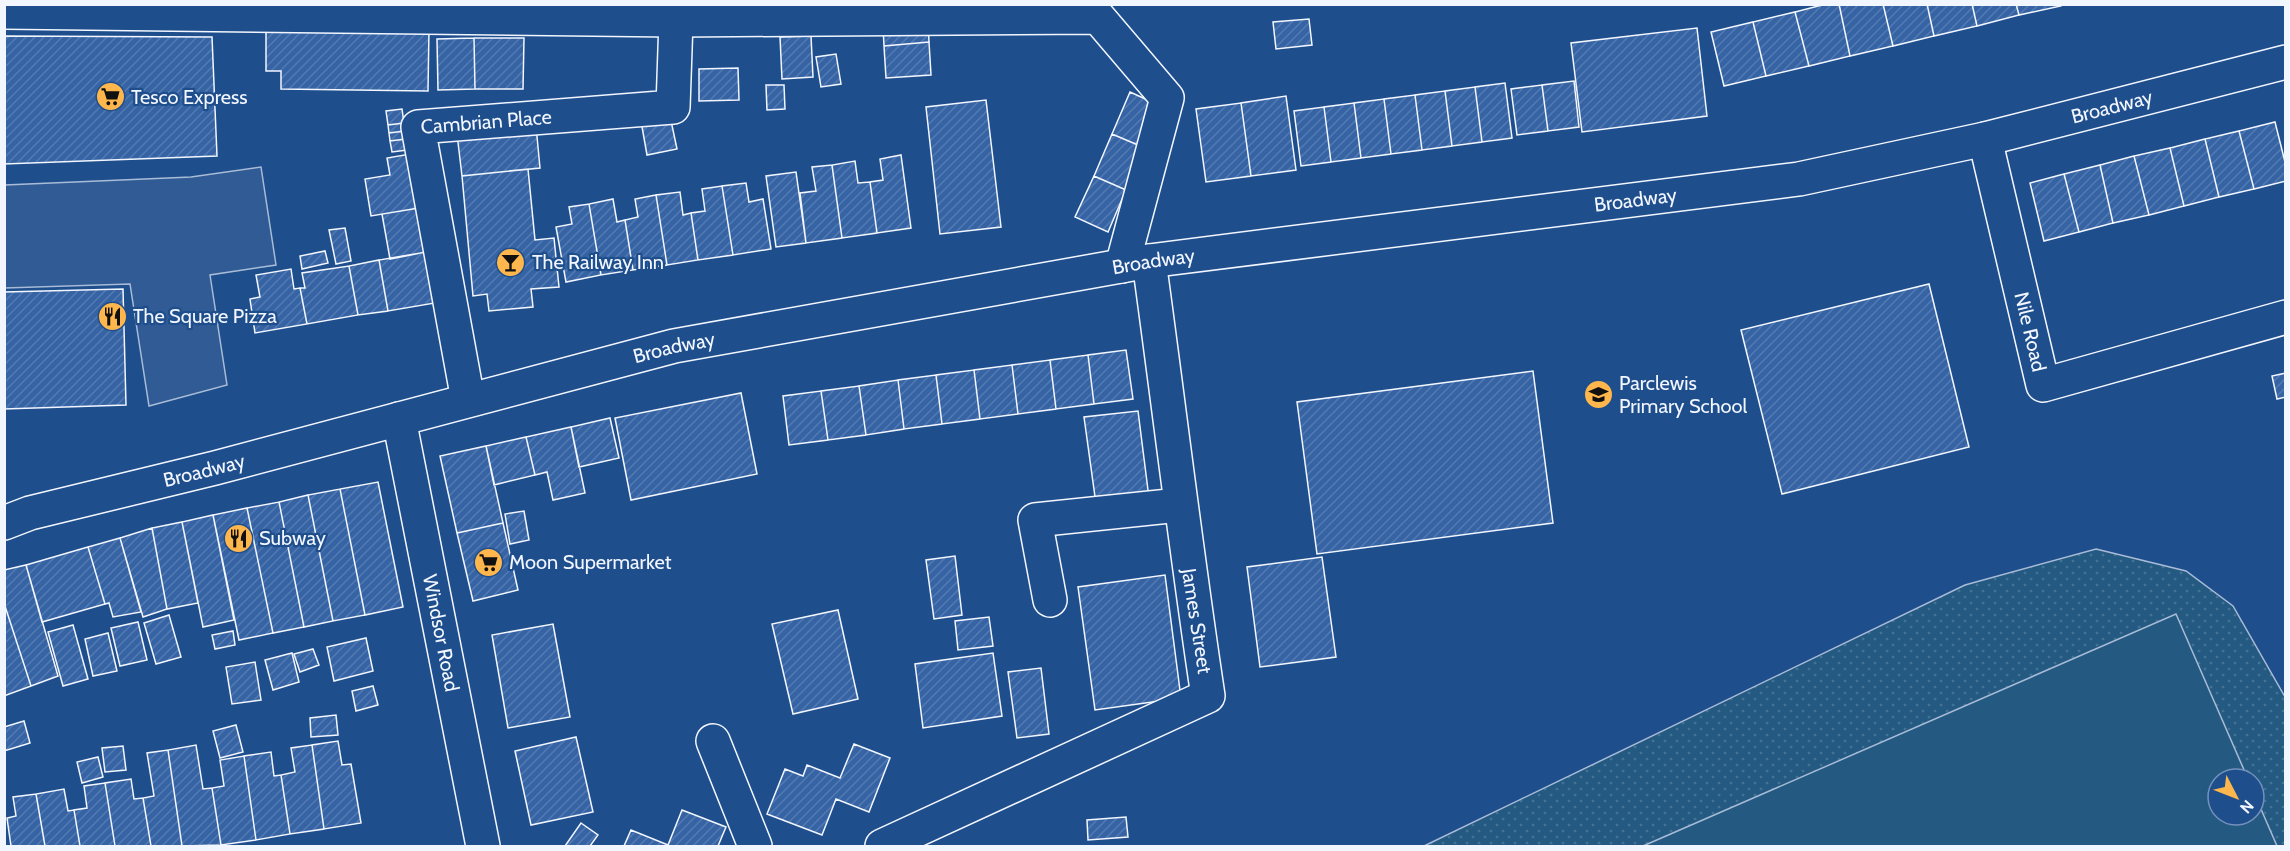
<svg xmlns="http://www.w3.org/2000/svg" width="2290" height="851" font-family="Cabin,sans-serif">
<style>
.grass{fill:url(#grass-dots);stroke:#a8bbd7;stroke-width:1.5;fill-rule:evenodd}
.green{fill:#245a82;stroke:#a8bbd7;stroke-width:1.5}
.parking{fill:#305b95;stroke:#a8bbd7;stroke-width:1.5}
.building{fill:url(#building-hatch);stroke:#f2f6ff;stroke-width:1.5}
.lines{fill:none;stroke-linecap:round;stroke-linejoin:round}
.minor-casing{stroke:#f2f6ff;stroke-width:36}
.major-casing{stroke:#f2f6ff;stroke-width:36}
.minor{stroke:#1f4e8c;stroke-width:33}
.major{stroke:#1f4e8c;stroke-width:33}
.labels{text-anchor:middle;stroke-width:4.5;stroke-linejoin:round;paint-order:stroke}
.poi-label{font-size:20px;fill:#f2f6ff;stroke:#1f4e8c;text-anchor:start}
.street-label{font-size:20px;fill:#f2f6ff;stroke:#1f4e8c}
</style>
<defs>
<pattern id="grass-dots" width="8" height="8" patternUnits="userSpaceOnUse" patternTransform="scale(1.5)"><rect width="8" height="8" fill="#245a82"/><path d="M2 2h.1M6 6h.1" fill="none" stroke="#447295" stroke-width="1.8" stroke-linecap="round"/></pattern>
<pattern id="building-hatch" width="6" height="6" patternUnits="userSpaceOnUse" patternTransform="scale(1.5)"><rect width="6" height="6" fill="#3563a3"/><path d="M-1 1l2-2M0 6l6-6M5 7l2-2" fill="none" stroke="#537ab1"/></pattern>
</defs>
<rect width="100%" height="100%" fill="#1f4e8c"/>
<path class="grass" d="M2096,549L2186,571L2233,606L2285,697V846H1424L1965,585ZM2218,779H2254V815H2218Z"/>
<path class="green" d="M2176,614L2248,779H2218V815H2254V793L2277,846H1643Z"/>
<path class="parking" d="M261,167L276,265L210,275L227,385L149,406L130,284L5,288V185L191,177Z"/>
<path class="building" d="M1826,4H1839L1850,56L1809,66L1795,12Z
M1839,4H1883L1893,46L1850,56Z
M1883,4H1927L1934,36L1893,46Z
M1927,4H1972L1977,26L1934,36Z
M1972,4H2016L2019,15L1977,26Z
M2016,4H2061V6L2019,15Z
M1795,12L1809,66L1766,76L1753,22Z
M1309,19L1312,45L1276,49L1273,22Z
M1753,22L1766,76L1724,86L1711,32Z
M928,23L929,42L884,46L883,27Z
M266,26L429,29L428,91L281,89V71H266Z
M1697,28L1707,116L1582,132L1571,43Z
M4,36L212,37L217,156L4,164Z
M811,36L813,77L782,79L780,37Z
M474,38H524L523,89H475Z
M474,38L475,89L438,90L437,39Z
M929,42L931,75L886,78L884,46Z
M836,54L841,84L821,87L816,57Z
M738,68L739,100L699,101V69Z
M1574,81L1579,127L1548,131L1542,85Z
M1505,83L1512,138L1482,142L1475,87Z
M766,85H784L785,109L767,110Z
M1542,85L1548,131L1517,135L1511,89Z
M1475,87L1482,142L1452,146L1445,91Z
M1445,91L1452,146L1422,150L1415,95Z
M1130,92L1163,107L1145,148L1112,134Z
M1415,95L1422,150L1391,154L1384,99Z
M1286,96L1296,170L1251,176L1241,103Z
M1384,99L1391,154L1361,158L1354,103Z
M986,100L1001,227L940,234L926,107Z
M1241,103L1251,176L1206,182L1196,109Z
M1354,103L1361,158L1331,162L1324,107Z
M1324,107L1331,162L1301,166L1294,111Z
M402,109L404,123L388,125L386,111Z
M670,116L677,149L647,155L641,121Z
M2275,122L2286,166V181L2254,189L2239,131Z
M404,123L405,131L389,133L388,125Z
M536,126L540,168L462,176L457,134Z
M405,131L406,139L390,141L389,133Z
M2239,131L2254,189L2219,197L2205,139Z
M1112,134L1145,148L1126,190L1094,176Z
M406,139L407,150L392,152L390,141Z
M2205,139L2219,197L2184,206L2170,148Z
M2170,148L2184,206L2149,215L2134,156Z
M410,154L419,208L371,216L365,179L390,175L387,158Z
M901,155L911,228L877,233L870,182L883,180L880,159Z
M2134,156L2149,215L2113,223L2100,165Z
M855,161L858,183L870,182L877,233L842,238L832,165Z
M832,165L842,238L806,243L800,193L816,191L812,167Z
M2100,165L2113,223L2079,232L2064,174Z
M528,169L535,240L554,238L559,287L531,289L533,307L489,311L487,294L473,296L462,176Z
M796,172L806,243L776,247L766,176Z
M2064,174L2079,232L2044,241L2030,183Z
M1094,176L1126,190L1108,232L1075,217Z
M746,183L749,202L763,199L771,249L733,255L722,186Z
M722,186L733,255L698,260L691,213L705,211L702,189Z
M680,192L683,215L691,213L698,260L667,265L656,195Z
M656,195L667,265L633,270L625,220L638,217L635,199Z
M613,199L617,222L625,220L633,270L601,275L589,204Z
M589,204L601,275L566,282L556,227L572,224L569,207Z
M419,208L426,252L390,259L382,214Z
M345,228L351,261L336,264L329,230Z
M325,251L328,263L302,269L300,256Z
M426,252L435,303L388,311L379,260Z
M379,260L388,311L358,315L349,266Z
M349,266L358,315L307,324L300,288H305L302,273Z
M291,269L294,289L300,288L307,324L255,333L250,299L260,297L256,275Z
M1929,284L1969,447L1782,494L1741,330Z
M123,289L126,405L4,409V292Z
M1126,350L1133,399L1094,404L1088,355Z
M1088,355L1094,404L1056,409L1050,360Z
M1050,360L1056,409L1018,414L1012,365Z
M1012,365L1018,414L980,419L974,370Z
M974,370L980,419L942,424L936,375Z
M1533,371L1553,523L1317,554L1297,402Z
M2286,373V397L2277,399L2272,376Z
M936,375L942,424L904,429L898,380Z
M898,380L904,429L866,435L859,386Z
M859,386L866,435L828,440L821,391Z
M821,391L828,440L789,445L783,396Z
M741,393L757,474L631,500L615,418Z
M1138,411L1149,498L1096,504L1084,417Z
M610,418L619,458L579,467L571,427Z
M571,427L585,493L553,500L547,472L535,475L526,437Z
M526,437L535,475L494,485L486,446Z
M486,446L503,523L457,533L440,456Z
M378,482L403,607L365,615L340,489Z
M340,489L365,615L333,621L308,495Z
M308,495L333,621L304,627L279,502Z
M279,502L304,627L273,633L247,508Z
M247,508L273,633L239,640L213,515Z
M524,511L529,540L510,544L505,514Z
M213,515L234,620L203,627L182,522Z
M182,522L198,603L167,609L152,528Z
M503,523L518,590L473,601L457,533Z
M152,528L167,609L143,617L120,538Z
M120,538L141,612L113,617L109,603L105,604L88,547Z
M88,547L105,604L42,622L26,565Z
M955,556L962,615L934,619L926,560Z
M1322,557L1336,657L1260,667L1247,567Z
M26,565L58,676L31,686L4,603V570Z
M1165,575L1181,698L1095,710L1078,587Z
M4,603L31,686L4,696Z
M838,610L858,699L793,714L772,624Z
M169,615L181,657L156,664L144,623Z
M989,617L993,646L958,650L955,621Z
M138,622L147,660L120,666L111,628Z
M553,624L570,717L508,728L492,635Z
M73,625L88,679L63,686L48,632Z
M233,631L235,645L215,649L212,635Z
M108,633L117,671L93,676L85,639Z
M366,638L373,671L334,681L327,647Z
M313,649L319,665L300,672L294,654Z
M292,653L299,682L273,690L265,660Z
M993,653L1002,716L923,728L915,664Z
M255,662L261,700L232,704L226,667Z
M1041,668L1049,734L1017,738L1008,672Z
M373,686L378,705L356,711L352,691Z
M336,715L338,735L311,737L310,718Z
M24,721L30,743L4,751V727Z
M236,725L243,752L220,758L213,731Z
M576,737L593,812L531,825L515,751Z
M338,741L342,765L351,764L361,823L324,829L312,745Z
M854,744L890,758L869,812L836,799L822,835L767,814L785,769L803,776L807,765L840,778Z
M196,745L203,789L212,788L221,845L182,846L168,750Z
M312,745L324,829L290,834L281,775L295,772L291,748Z
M123,746L126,770L105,772L102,748Z
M168,750L182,846H151L143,798L154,796L147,753Z
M271,752L274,776L281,775L290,834L256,840L244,756Z
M244,756L256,840L221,845L212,788L224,786L220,760Z
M98,757L103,777L82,783L77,762Z
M131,779L134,799L143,798L151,846H115L105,783Z
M105,783L115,846H80L74,810L87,808L84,786Z
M64,789L68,811L74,810L80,846H45L36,794Z
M36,794L45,846H11L7,818L16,816L13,797Z
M682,810L726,827L718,846H624L631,830L668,845Z
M1126,817L1128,837L1088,840L1087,820Z
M581,823L598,835L590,846H565Z"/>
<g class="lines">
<defs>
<g id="minor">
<path d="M4,12L676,20L1098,17L1167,98L1122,266"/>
<path id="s1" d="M1985,139L2043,385L2286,317"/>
<path id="s2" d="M468,400L418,127L673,107L676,20"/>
<path id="s3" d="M399,419L483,846"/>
<path d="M1050,600L1035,520L1179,505"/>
<path d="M713,741L755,846"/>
<path d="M882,846L1208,696C1186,551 1169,406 1149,261"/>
</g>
<g id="major">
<path id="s4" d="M4,523L30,513L215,468L674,346L1149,261L1799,179L1985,139L2286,62"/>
</g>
</defs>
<use href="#minor" class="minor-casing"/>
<use href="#major" class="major-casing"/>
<use href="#minor" class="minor"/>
<use href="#major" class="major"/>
</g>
<defs>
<symbol id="supermarket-disc" viewBox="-11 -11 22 22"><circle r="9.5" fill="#ffb74d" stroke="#1f4e8c"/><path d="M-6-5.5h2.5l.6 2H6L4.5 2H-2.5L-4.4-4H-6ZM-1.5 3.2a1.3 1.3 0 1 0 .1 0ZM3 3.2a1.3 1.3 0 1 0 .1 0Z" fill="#111"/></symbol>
<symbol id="bar-disc" viewBox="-11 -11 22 22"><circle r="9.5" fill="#ffb74d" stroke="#1f4e8c"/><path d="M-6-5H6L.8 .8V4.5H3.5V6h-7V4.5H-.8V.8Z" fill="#111"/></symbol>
<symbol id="restaurant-disc" viewBox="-11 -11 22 22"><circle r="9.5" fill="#ffb74d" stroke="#1f4e8c"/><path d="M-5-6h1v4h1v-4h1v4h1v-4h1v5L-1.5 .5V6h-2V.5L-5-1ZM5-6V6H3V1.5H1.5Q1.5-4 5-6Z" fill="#111"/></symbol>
<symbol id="school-disc" viewBox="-11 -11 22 22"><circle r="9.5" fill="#ffb74d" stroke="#1f4e8c"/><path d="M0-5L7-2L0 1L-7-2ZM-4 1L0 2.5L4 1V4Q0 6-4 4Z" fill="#111"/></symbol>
</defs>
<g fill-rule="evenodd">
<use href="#supermarket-disc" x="94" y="80" width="33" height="33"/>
<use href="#bar-disc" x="494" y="246" width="33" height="33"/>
<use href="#restaurant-disc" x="96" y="300" width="33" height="33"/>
<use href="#school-disc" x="1582" y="378" width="33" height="33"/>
<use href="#restaurant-disc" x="222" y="522" width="33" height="33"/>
<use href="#supermarket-disc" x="472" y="546" width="33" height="33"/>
</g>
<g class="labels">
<g class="poi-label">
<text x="131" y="104">Tesco Express</text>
<text x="532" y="269">The Railway Inn</text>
<text x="133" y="323">The Square Pizza</text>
<text x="1619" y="390">Parclewis<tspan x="1619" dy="23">Primary School</tspan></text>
<text x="259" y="545">Subway</text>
<text x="509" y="569">Moon Supermarket</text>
</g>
<g class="street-label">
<text dy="7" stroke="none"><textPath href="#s4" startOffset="2152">Broadway</textPath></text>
<text dy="7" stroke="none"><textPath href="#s2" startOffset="346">Cambrian Place</textPath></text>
<text dy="7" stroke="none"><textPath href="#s4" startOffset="1666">Broadway</textPath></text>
<text dy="7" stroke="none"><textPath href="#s4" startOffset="1180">Broadway</textPath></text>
<text dy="7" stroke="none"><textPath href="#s1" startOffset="198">Nile Road</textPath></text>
<text dy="7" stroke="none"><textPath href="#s4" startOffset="693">Broadway</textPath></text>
<text dy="7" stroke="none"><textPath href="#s4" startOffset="207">Broadway</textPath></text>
<text transform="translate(1197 621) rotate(81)" y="7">James Street</text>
<text dy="7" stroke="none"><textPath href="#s3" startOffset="218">Windsor Road</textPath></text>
</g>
</g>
<rect width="2290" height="851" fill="none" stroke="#f2f6ff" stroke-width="12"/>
<g transform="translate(2236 797) rotate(132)"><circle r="28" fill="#1f4e8c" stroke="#7391ba" stroke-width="1.5"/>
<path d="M0-4.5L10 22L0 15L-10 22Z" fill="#ffb74d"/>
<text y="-9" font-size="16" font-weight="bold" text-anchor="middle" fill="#f2f6ff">N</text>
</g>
</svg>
